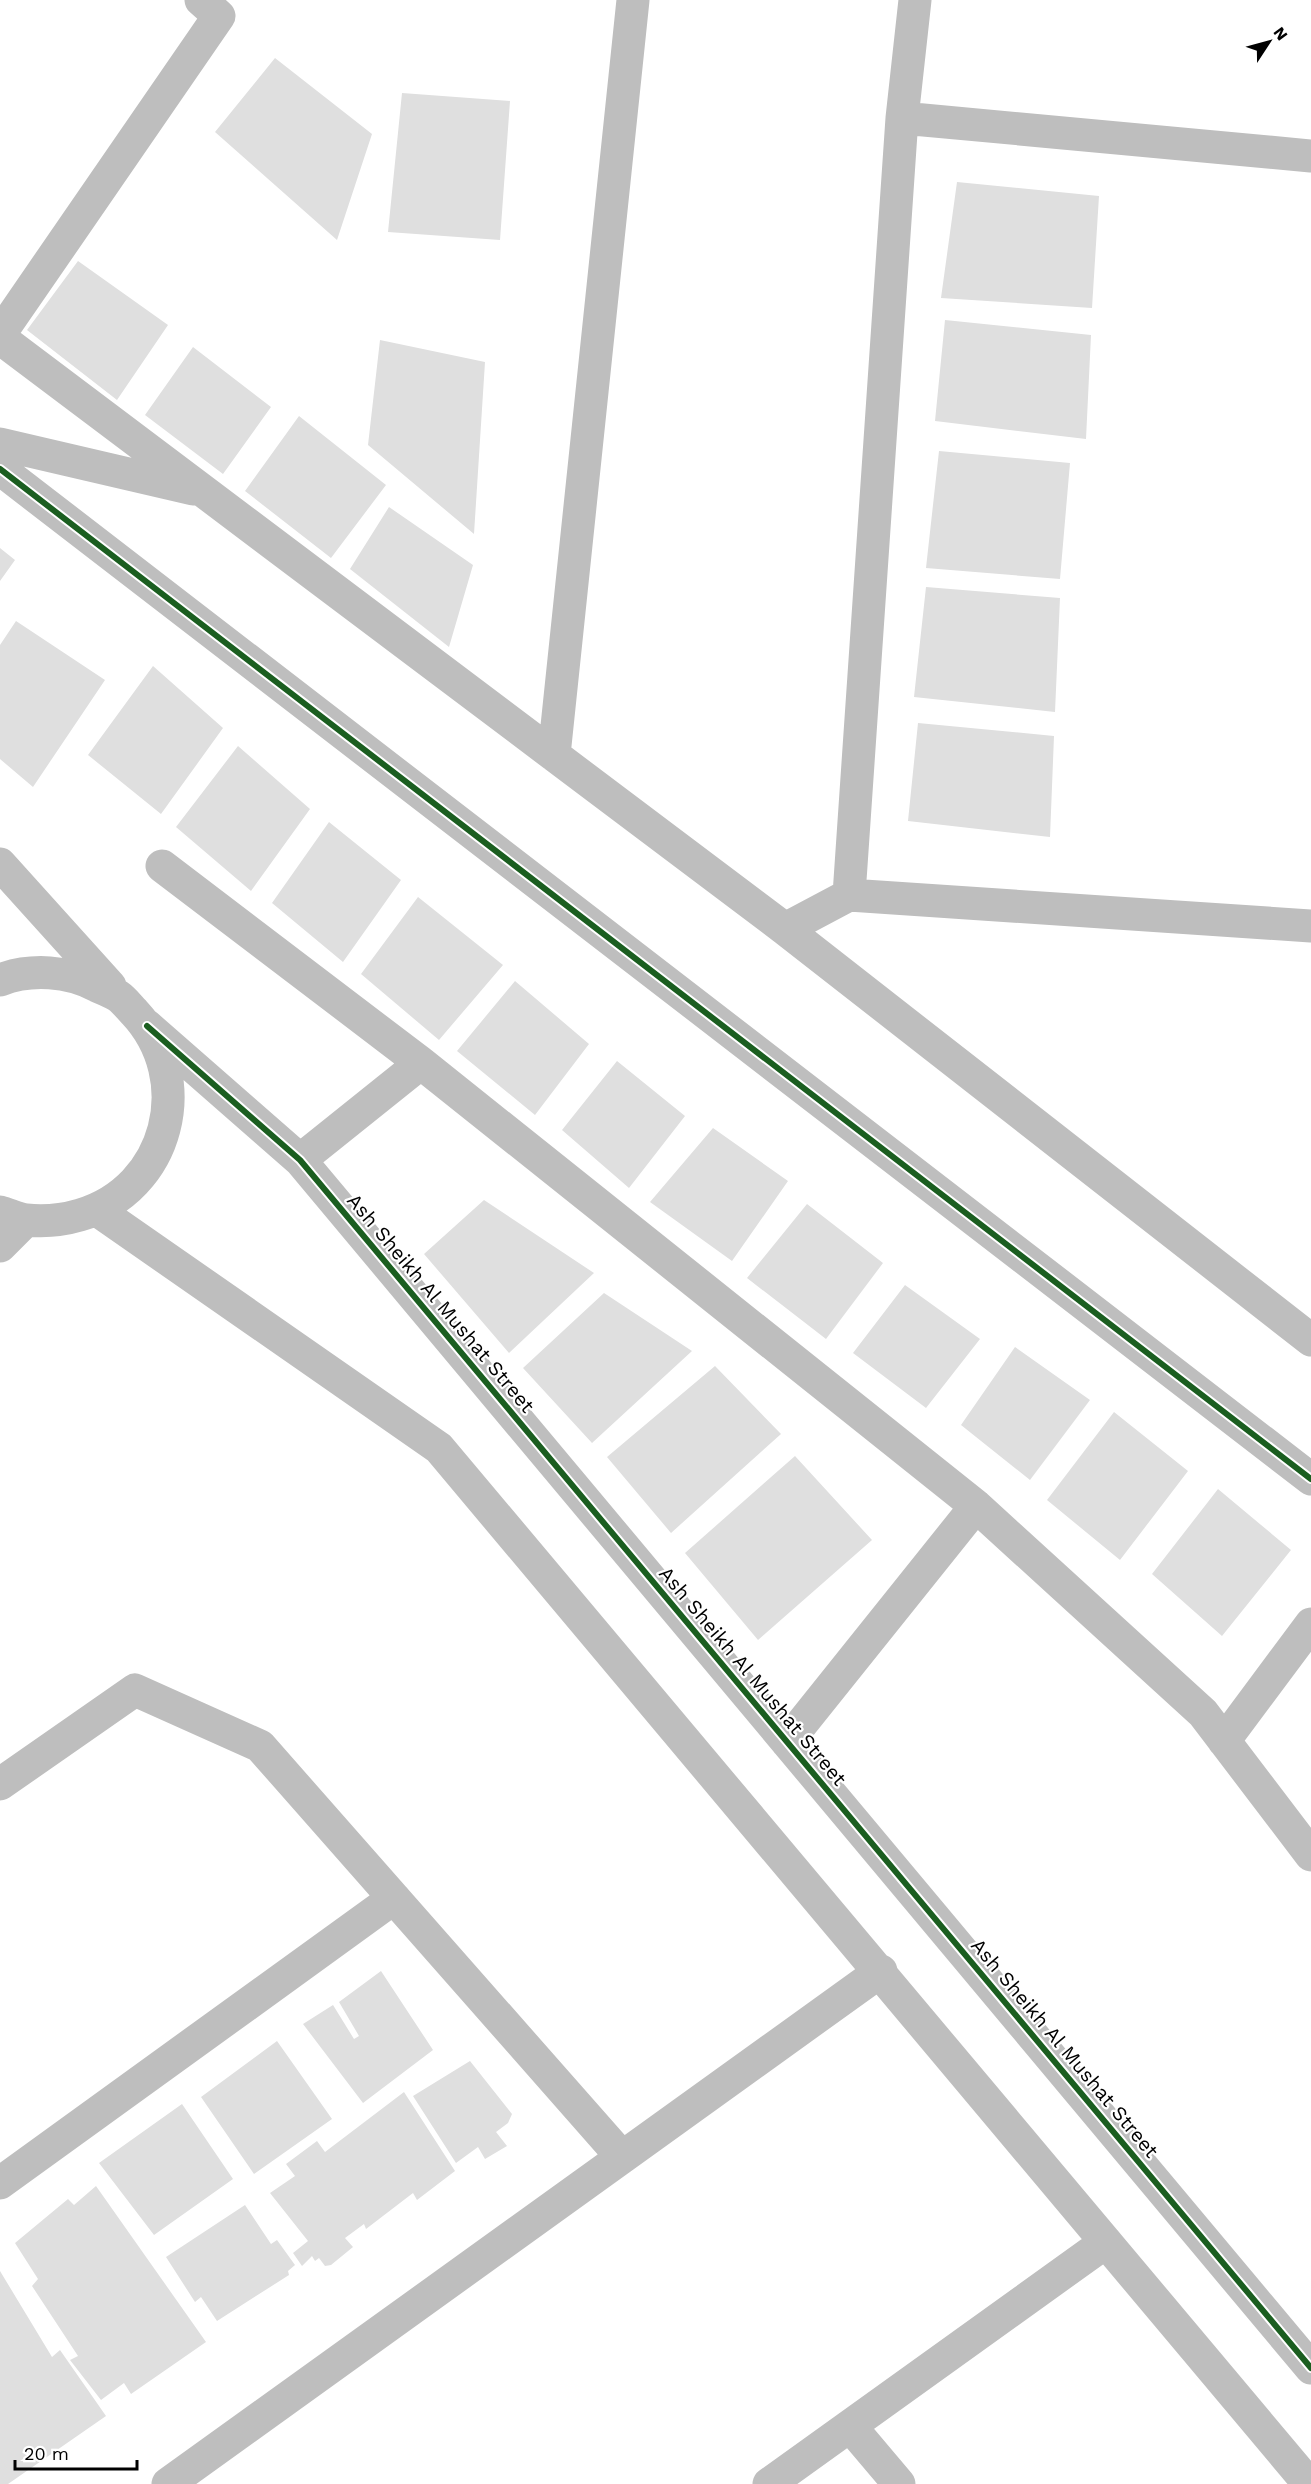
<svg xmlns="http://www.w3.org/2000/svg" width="1311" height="2484" font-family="'Work Sans',sans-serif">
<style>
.building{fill:#dfdfdf}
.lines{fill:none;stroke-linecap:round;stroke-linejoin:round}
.minor{stroke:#bebebe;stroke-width:33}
.cycleway-casing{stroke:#fff;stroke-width:10}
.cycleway{stroke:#1b5e20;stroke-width:6}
.labels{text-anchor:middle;stroke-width:4.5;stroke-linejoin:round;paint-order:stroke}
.street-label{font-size:20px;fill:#000;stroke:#fff}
</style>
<rect width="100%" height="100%" fill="#fff"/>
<path class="building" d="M275,58L372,134L337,240L215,132Z
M402,93L510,101L500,240L388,232Z
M957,182L1099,196L1092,308L941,298Z
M78,261L168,325L117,400L27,330Z
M945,320L1091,335L1086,439L935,421Z
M380,340L485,362L474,534L368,445Z
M193,347L271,407L223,474L145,415Z
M299,416L386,485L331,558L245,491Z
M939,451L1070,463L1060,579L926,568Z
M389,507L473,565L449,647L350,569Z
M0,548L15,560L0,581Z
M926,587L1060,598L1055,712L914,697Z
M16,621L105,680L33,787L0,759V645Z
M153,666L223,728L161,814L88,755Z
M918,723L1054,736L1050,837L908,821Z
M238,746L310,809L251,891L176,827Z
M329,822L401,880L343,962L272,903Z
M418,897L503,965L439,1040L361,974Z
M515,981L589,1044L535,1115L457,1051Z
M617,1061L685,1116L629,1188L562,1130Z
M713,1128L788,1181L732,1261L650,1202Z
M484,1200L594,1273L509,1353L424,1254Z
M807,1204L883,1263L826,1339L747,1278Z
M905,1285L980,1339L926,1408L853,1353Z
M604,1293L692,1351L592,1443L523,1368Z
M1015,1347L1090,1400L1030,1480L961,1425Z
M715,1366L781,1434L671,1533L607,1457Z
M1114,1412L1188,1471L1120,1560L1047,1500Z
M795,1456L872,1540L758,1640L685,1553Z
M1218,1489L1291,1550L1222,1636L1152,1574Z
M381,1971L433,2050L363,2103L303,2024L333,2005L354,2039L359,2036L339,2002Z
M277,2041L332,2119L254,2174L201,2097Z
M470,2061L512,2114L508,2123L496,2132L507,2146L485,2159L478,2147L456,2163L413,2096Z
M404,2092L455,2171L417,2200L413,2193L366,2229L364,2224L345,2238L353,2247L331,2265L325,2266L319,2258L315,2261L312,2256L302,2266L293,2253L308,2241L270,2193L295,2176L286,2164L317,2141L325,2152Z
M182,2104L233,2179L154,2235L99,2163Z
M96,2186L206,2342L131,2394L124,2383L101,2400L70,2360L78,2356L32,2286L38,2279L15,2243L68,2199L74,2205Z
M245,2205L271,2244L277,2240L295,2265L288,2271L289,2275L217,2321L201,2297L195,2302L166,2257Z
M0,2271L52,2357L60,2350L106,2416L8,2484H0Z"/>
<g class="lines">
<path class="minor" d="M902,118L1311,156
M0,334L219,16L201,0
M0,338L785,929L1311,1340
M0,444L193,489
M0,469L1311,1479
M554,755L633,0
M0,864L110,986
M162,866L421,1063
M849,895L902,118L915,0
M785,929L849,895L1311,926
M0,980C31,968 69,971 97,986C104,989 112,992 118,996C124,1000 129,1007 134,1012C197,1079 169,1189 80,1215C63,1220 44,1222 26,1220C18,1219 8,1214 0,1212
M147,1026L300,1160L1311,2368
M300,1160L421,1063L976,1506
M97,1210L439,1448L1309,2484
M0,1246L26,1220
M1224,1741L1311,1624
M787,1742L976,1506L1203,1713L1311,1855
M0,1784L135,1690L260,1746L622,2157
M0,2183L394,1898
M850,2426L899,2484
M168,2484L881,1971
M769,2484L1106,2242"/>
<defs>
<path id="cycleway" d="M0,469L1311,1479
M147,1026L300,1160L1311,2368"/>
</defs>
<use href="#cycleway" class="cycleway-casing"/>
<use href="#cycleway" class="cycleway"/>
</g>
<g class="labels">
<g class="street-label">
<text transform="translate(441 1303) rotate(50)" y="7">Ash Sheikh Al Mushat Street</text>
<text transform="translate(753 1676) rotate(50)" y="7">Ash Sheikh Al Mushat Street</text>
<text transform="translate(1065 2048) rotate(50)" y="7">Ash Sheikh Al Mushat Street</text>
</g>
</g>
<g transform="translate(1269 42) rotate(54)" stroke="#ffffff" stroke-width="4.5" paint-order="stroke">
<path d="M0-4.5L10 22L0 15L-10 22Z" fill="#000000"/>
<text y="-9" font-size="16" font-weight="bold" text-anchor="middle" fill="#000000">N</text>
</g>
<path d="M15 2460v9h122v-9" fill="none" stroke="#000000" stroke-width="3"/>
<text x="24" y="2460" font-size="18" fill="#000000" stroke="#ffffff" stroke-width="4.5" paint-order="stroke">20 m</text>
</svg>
